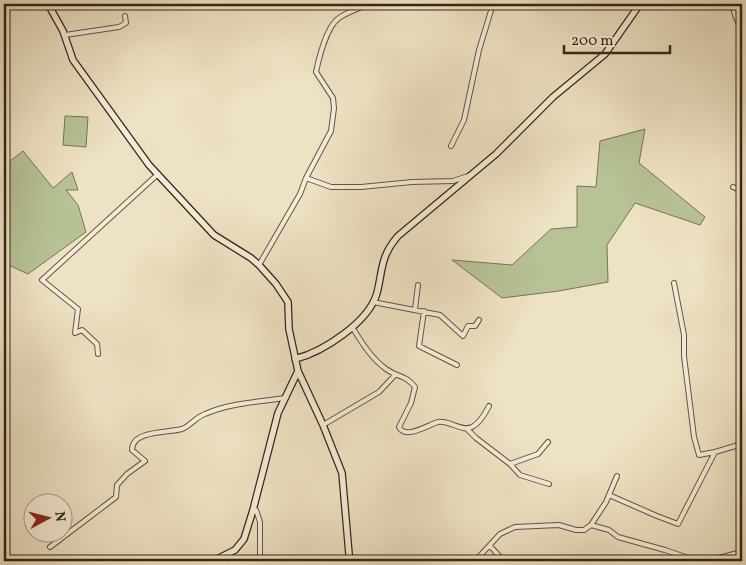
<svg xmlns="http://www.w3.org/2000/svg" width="746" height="565" font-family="Vollkorn,serif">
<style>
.green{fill:#b7c395;stroke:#767456}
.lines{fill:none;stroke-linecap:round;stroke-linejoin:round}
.street-casing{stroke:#635443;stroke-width:6}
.secondary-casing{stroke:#352518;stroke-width:8}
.street{stroke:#f4ecd9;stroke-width:4}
.secondary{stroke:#f4ecd9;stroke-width:5.5}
</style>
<rect width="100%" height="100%" fill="#eee2c4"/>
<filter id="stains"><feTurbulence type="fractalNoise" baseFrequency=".004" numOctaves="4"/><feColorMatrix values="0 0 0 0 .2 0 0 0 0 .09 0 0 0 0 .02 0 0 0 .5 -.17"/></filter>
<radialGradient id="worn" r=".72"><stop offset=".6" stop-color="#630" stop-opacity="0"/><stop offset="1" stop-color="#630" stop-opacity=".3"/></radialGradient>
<path class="green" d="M65,116L88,117L86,147L63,145Z
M645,129L639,163L705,217L700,225L635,203L607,245L608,282L559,291L502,298L452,260L512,265L551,229L577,227V186L596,187L600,141Z
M23,151L53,188L72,172L78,190H66L78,205L86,232L28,274L4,263V164L5,165Z"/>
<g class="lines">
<defs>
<path id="street" d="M732,4L735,15L742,32
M65,35L119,27L126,23L125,16
M451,146L464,120L479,50L493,4
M306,178L331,187H361L412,182L453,181L468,176
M733,187L742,191
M259,265L300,194L306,178L331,131L334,108L333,98L316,72C319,58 327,26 339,18C345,13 361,8 368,4
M373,302L440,315L463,336L468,326H475L479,320
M415,309L418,285
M424,311L419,346L457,365
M352,327C362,343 371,358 386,369C398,378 405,374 415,387L411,403L399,427C405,440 428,425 438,422C449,420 462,432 472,427C480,423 485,414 489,406
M98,354L97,344L82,330L75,333L78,309L42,280L158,174
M323,425L379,392L395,375
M467,429L476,438L510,464L520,475L549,484
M715,452L742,444
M510,464L538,454L548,442
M609,495L657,516L678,524L715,452L699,455L694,437L684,356V335L674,283
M253,510H256L260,522V561
M591,525L609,530L618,537L665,550L697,561
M490,546L504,561
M50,547L116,497L117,485L127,474L145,461L132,450C132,430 168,433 182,429C190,426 196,417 205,414C230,403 258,402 285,398
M475,561L500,534L515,527L559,525L576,530H584L591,525L606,502L617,476
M706,561L738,553L742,555"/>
<path id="secondary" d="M48,4L63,31L73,60L149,165L214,235L251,258L259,265L276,284L288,302L289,329L298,371L323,425L342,473L349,554L351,561
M295,359C323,352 369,322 377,293C383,269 380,257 398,236L496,154L553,97L605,54L640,4
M213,561L235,550L244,539L253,510L278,413L298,371"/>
</defs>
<use href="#street" class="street-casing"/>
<use href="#secondary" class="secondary-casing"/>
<use href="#street" class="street"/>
<use href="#secondary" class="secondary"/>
</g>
<rect width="746" height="565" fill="none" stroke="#eee2c4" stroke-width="20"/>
<rect x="5" y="5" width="736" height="555" fill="none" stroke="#352518" stroke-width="2.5"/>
<rect x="10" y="10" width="726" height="545" fill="none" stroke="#352518"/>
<g transform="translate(48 518) rotate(83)"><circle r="24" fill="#f4ecd9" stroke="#a89c8c"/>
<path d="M0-4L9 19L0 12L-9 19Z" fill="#8f2418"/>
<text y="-8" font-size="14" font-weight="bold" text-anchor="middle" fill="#352518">N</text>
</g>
<path d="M564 45v8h106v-8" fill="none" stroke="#352518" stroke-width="2.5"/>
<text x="571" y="45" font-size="15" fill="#352518" stroke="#f4ecd9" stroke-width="4" paint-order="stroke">200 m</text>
<rect width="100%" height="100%" filter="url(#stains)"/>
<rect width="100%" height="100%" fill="url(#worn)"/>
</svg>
